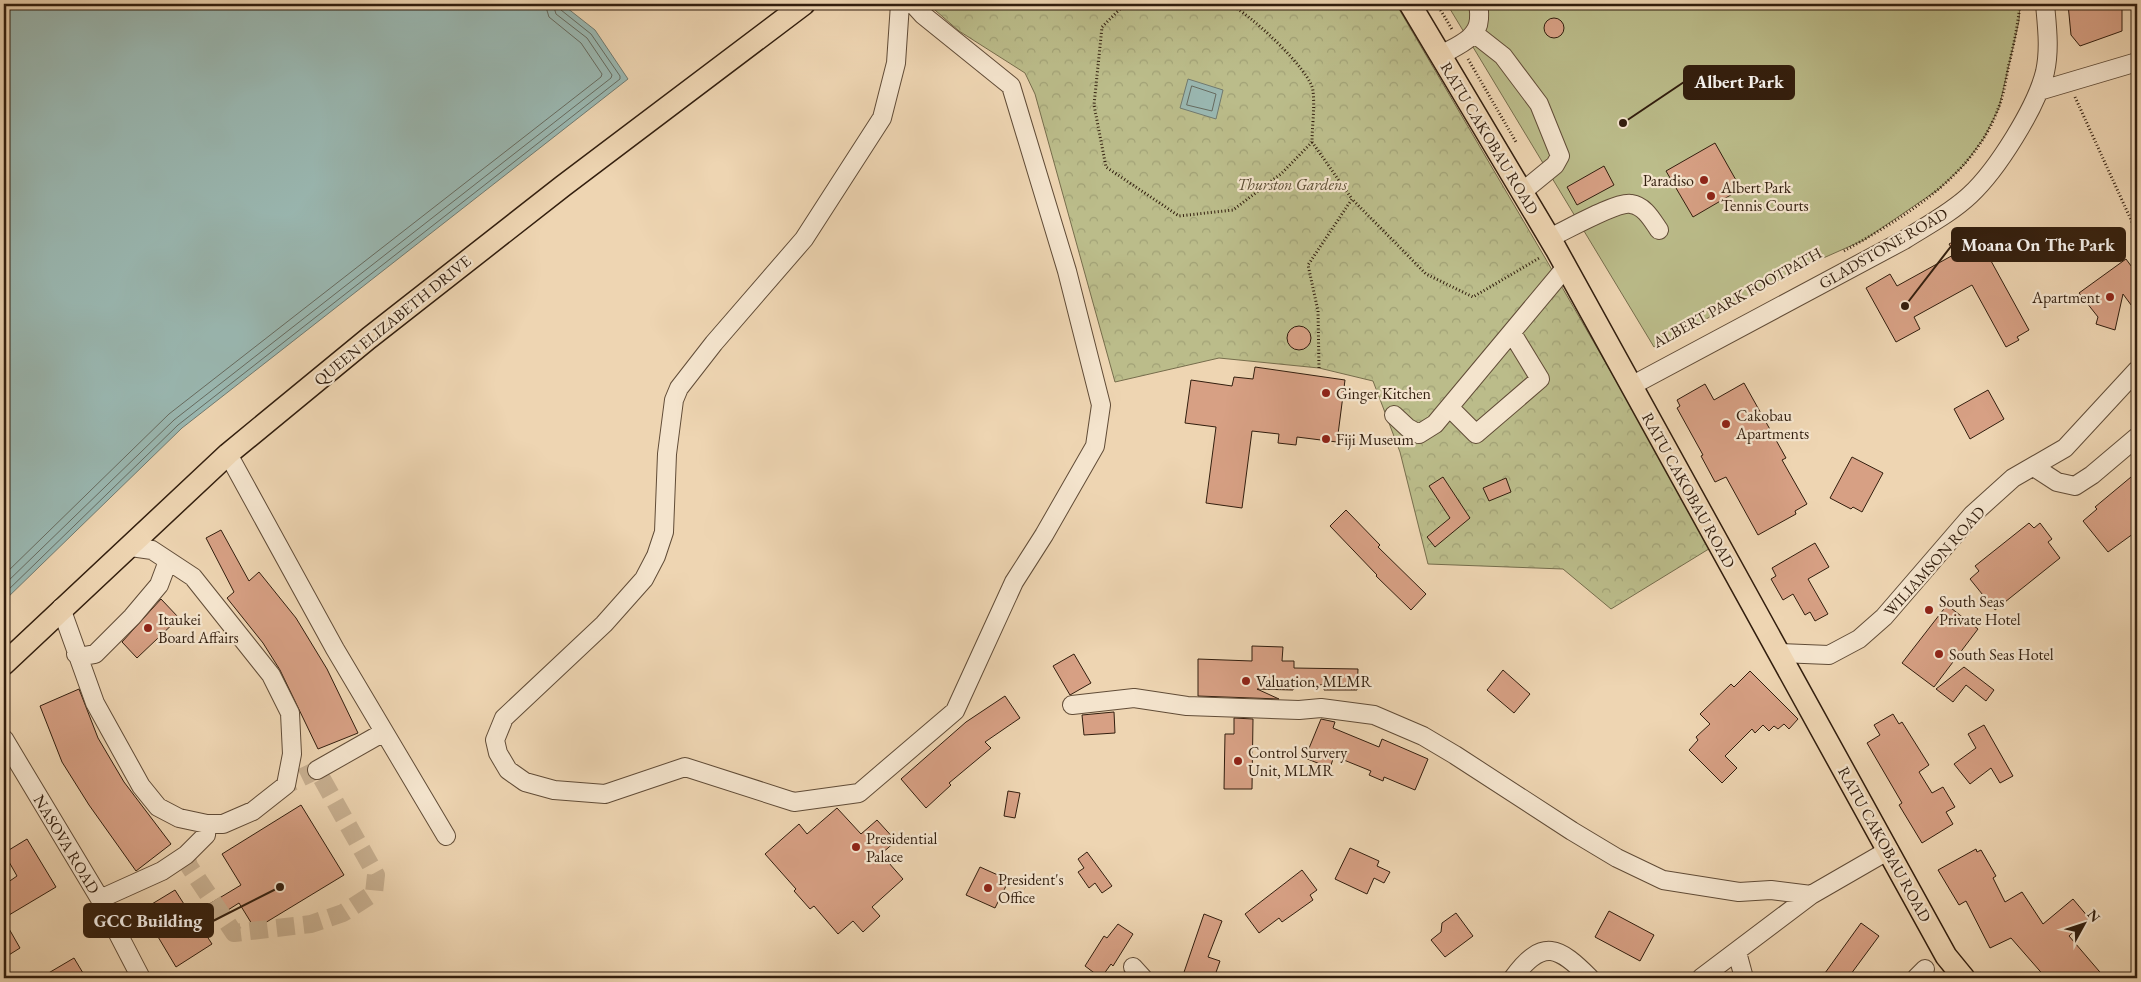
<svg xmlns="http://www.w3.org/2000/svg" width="2141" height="982" font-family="'EB Garamond',serif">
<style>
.park{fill:url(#park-crowns);stroke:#766d4c}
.pitch{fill:#bbbc8a;stroke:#766d4c}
.water{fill:#9ab8b2;stroke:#707a70}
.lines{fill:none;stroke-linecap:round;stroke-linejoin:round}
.shore{stroke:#666b60;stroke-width:1}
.building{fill:#d7a084;stroke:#321e0e}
.minor-tunnel{stroke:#c8b091;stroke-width:18;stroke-dasharray:18 9;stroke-linecap:butt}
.minor-casing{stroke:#614c37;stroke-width:20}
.major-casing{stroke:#321e0e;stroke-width:24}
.path{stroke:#321e0e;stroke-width:3;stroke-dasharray:1 2.5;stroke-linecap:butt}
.minor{stroke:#f4e4cd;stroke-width:18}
.major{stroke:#eed5b2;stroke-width:21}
.poi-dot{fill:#8f2418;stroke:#f4e4cd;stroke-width:2}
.labels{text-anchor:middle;stroke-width:4.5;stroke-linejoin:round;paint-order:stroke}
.street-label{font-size:16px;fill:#321e0e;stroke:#f4e4cd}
.poi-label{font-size:16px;fill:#321e0e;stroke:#f4e4cd;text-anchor:start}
.park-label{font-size:16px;font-style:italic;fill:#5b4d33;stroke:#f4e4cd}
.leader{fill:none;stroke:#321e0e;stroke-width:2}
.callout-dot{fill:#321e0e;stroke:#f4e4cd;stroke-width:2}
.callout{fill:#321e0e;stroke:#321e0e;stroke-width:2}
.callout-label{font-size:18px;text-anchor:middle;font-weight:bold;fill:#fff}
</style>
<defs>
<pattern id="park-crowns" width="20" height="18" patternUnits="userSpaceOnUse" patternTransform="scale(1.25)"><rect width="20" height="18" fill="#bbbc8a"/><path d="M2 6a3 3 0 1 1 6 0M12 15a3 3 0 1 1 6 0" fill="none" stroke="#a1a176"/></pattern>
</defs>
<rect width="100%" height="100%" fill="#eed5b2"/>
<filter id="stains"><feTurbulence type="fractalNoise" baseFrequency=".004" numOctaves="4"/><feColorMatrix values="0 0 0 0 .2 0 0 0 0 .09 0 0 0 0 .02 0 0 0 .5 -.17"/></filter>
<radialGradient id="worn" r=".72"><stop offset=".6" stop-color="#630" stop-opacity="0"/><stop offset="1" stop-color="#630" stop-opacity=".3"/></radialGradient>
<path class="park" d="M928,4H1396L1544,256L1712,547L1611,609L1563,569L1428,564L1400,452L1373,381L1319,368L1219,358L1115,382L1035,94L1025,73L959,31Z"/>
<path class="pitch" d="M1447,4H2020L2019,21L1999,108L1984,138L1964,165L1939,189L1864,240L1803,267L1654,347Z"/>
<path class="water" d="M4,4H562L595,30L628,79L182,428L4,601Z
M1188,79L1223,90L1216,119L1180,108Z"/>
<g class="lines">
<path class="shore" d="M1192,86L1216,94L1212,111L1187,105Z
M4,575L169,414L601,77L602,74L581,43L549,17L545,4
M4,585L174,420L611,78L612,75L587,38L556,14L553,4
M4,594L178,425L620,79V76L591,34L561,10L559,4"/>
</g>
<path class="building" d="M2068,4H2122V31L2080,46L2071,35Z
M1544 28a10 10 0 1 1 20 0a10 10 0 1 1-20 0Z
M1715,143L1741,189L1693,217L1666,171Z
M1604,166L1614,185L1577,205L1567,187Z
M1974,230L2029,330L2017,337L2019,340L2006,347L1972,285L1914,317L1920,329L1896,342L1866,288L1890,274L1897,286L1955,254L1949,244Z
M2126,259L2137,274V313L2123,294L2115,330L2096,324L2098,317L2079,293Z
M1287 338a12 12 0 1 1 24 0a12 12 0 1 1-24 0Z
M1255,367L1345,380L1337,442L1297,437L1296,445L1278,443L1279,434L1252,431L1242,508L1206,503L1216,427L1185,423L1191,380L1232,386L1234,377L1253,379Z
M1744,383L1786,458L1782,460L1807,504L1795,511L1796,514L1758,535L1726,477L1715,482L1701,456L1703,455L1677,408L1680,406L1677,400L1705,384L1714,400Z
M1988,390L2004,419L1970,439L1954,409Z
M1852,457L1883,473L1862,512L1853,507L1851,509L1830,498Z
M2137,472V531L2108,552L2083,521L2097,509L2095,507Z
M1443,477L1470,518L1435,547L1427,537L1450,518L1429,486Z
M1506,478L1511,492L1489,501L1483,488Z
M1346,510L1380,545L1378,547L1426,594L1411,610L1376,576L1377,575L1330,526Z
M2029,523L2034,528L2040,523L2052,539L2048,542L2060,558L1995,610L1970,579L1979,571L1975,566Z
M221,530L249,581L259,572L296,618L327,669L358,733L318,749L280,670L263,643L227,598L234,592L206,538Z
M1815,543L1829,567L1808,579L1828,614L1815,621L1810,612L1805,615L1793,594L1783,600L1771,579L1776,576L1772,568Z
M161,599L179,618L137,658L122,642Z
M1947,605L1978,629L1934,687L1902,663Z
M1252,646L1283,647L1282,661H1294V668L1358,669L1357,690H1324V685L1294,684L1293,690L1257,689L1279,699L1198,696V659L1252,661Z
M1074,654L1091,683L1070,695L1053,666Z
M1964,667L1994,690L1986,701L1966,685L1953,702L1936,689Z
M1503,670L1530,694L1514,713L1487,690Z
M1750,671L1798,719L1789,729L1784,724L1778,729L1774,726L1769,731L1763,725L1755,733L1752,729L1725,756L1737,768L1722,783L1689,750L1698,740L1696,737L1710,724L1700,714L1731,684L1734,687Z
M79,689L98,738L124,782L171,844L136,871L89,805L62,762L40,706Z
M1005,696L1020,718L985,742L991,748L949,783L951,785L926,808L901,779L966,722Z
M1114,712L1115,733L1084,735L1082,715Z
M1893,714L1899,724L1902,722L1929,765L1919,772L1932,793L1943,787L1955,807L1946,812L1953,824L1922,843L1899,805L1902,803L1867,743L1880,735L1874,725Z
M1234,718L1253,719L1252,789H1224L1225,734H1234Z
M1321,719L1335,722L1333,728L1379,747L1382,739L1428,759L1415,790L1384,777L1383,781L1369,775L1371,771L1334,756L1330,768L1305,758Z
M1984,725L2013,776L2000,783L1991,768L1970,784L1954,764L1976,748L1968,734Z
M1008,791L1020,793L1015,818L1004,816Z
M301,805L344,875L255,929L239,903L201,927L212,944L176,967L142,910L175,890L191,915L241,885L222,854Z
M837,808L861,834L877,820L896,841L881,854L903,879L872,907L880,916L863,932L853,921L838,934L814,906L810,909L794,891L796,889L765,854L799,824L807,834Z
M27,839L56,887L4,918V885L17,876L4,853Z
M1350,848L1379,861L1377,866L1390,872L1384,883L1374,878L1367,894L1335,879Z
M1976,849L1977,852L1981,850L1996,876L1993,878L2005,902L2022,892L2043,924L2073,899L2089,918L2069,936L2105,978H2046L2011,938L1990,948L1966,901L1959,905L1938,870Z
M1087,852L1112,886L1102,893L1095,883L1089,888L1078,872L1084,868L1078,859Z
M980,867L1009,880L995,908L966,895Z
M1302,870L1317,890L1310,895L1313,900L1282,922L1279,918L1259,933L1245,914Z
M1609,911L1654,935L1640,961L1595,937Z
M1456,913L1473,936L1445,957L1431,940L1441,932L1442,923Z
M1204,914L1222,921L1208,957L1220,961L1214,978H1182Z
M4,920L20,948L4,958Z
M1861,923L1879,936L1848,978H1832L1825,973Z
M1118,924L1133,934L1113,966L1111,964L1101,978L1085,966L1104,936L1107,938Z
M74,958L86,978H40Z"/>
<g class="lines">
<path class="minor-tunnel" d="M186,855L189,866L234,933L311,924L343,913L374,893L376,875L317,770L286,785"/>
<defs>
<path id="minor" d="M900,4L896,63L882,118L804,239L714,343L679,388L674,400L667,454L664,532L656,556L644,579L604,624L504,718L495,740L498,753L508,770L525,782L554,790L605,794L685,767L794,802L859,793L955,711L1014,582L1044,535L1095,446L1101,405L1067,271L1011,86L923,15L913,4
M1475,34L1503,56L1539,104L1560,156L1555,165L1522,192
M1441,55C1456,46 1478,39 1479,19C1479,13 1480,9 1477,4
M2039,91L2137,62
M1549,238C1565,231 1617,201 1631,204C1645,206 1652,220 1659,230
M1631,386L1904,240C1926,226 1951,213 1970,195C1997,170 2036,108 2045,72C2050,49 2047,27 2045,4
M1449,407L1476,434L1540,379L1512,333
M1394,415L1408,428L1419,434L1435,424L1566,267
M228,454L335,649L446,836
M2034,467L2057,482L2075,486L2092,475L2137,437
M61,608L95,703L141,786L158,807L179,818L207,824H223L253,811L286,785L292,754L290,713L271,675L193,577L152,550L131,547
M1780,653L1829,655L1859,639L1884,617L1972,515L2013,478L2065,448L2137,370
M76,654L84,656L95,654L132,617L159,585L168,561
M1072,705L1134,698L1187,706L1299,710L1321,708L1374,715L1423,736L1455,755L1572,831L1617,858L1663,880L1739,892L1771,890L1811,895
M4,739L100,899L141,978
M317,770L384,732
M100,899L162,871L186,855L206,835L207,824
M1737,952L1744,978
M1133,967L1143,978
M1513,978C1543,937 1559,947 1590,978
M1701,978L1811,895L1889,850
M1916,978L1925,969"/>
<path id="major" d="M1410,4L1556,249L1946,956L1964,978
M4,664L228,454L369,338L563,186L804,4"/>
</defs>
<use href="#minor" class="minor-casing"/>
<use href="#major" class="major-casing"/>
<path class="path" d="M1125,4L1102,27L1094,105L1106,167L1179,216L1233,210L1282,173L1312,142C1312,126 1315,108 1313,91C1311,70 1248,12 1229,4
M1437,4L1453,31
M1468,59L1516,142
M2075,97L2137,233
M1312,142L1352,199
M1844,251C1904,217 1973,177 1998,109C2004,95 2006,78 2009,64C2014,44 2018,24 2020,4
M1319,368L1318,311L1308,265L1352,199L1426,274L1473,297L1541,257"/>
<use href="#minor" class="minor"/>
<use href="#major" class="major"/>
</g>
<g class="poi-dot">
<circle cx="1704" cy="180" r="5"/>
<circle cx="1711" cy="196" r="5"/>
<circle cx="2110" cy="297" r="5"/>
<circle cx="1326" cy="393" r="5"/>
<circle cx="1726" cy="424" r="5"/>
<circle cx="1326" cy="439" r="5"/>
<circle cx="1929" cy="610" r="5"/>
<circle cx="148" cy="628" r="5"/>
<circle cx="1939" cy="654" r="5"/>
<circle cx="1246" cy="681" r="5"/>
<circle cx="1238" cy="761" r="5"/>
<circle cx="856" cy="847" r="5"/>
<circle cx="988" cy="888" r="5"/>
</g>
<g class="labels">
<g class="street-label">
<text transform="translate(1490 138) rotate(59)" y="6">RATU CAKOBAU ROAD</text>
<text transform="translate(1883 248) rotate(-30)" y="6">GLADSTONE ROAD</text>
<text transform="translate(1737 297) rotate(-29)" y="6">ALBERT PARK FOOTPATH</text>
<text transform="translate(392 320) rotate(-39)" y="6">QUEEN ELIZABETH DRIVE</text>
<text transform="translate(1689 490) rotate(61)" y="6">RATU CAKOBAU ROAD</text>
<text transform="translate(1934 561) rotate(-48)" y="6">WILIAMSON ROAD</text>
<text transform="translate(67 844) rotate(59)" y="6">NASOVA ROAD</text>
<text transform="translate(1885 844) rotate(61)" y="6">RATU CAKOBAU ROAD</text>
</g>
<g class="poi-label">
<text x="1694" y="186" text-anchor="end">Paradiso</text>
<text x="1721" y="193">Albert Park<tspan x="1721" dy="18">Tennis Courts</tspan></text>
<text x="2100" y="303" text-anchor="end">Apartment</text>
<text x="1336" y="399">Ginger Kitchen</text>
<text x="1736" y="421">Cakobau<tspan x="1736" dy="18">Apartments</tspan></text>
<text x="1336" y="445">Fiji Museum</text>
<text x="1939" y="607">South Seas<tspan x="1939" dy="18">Private Hotel</tspan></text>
<text x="158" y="625">Itaukei<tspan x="158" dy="18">Board Affairs</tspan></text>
<text x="1949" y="660">South Seas Hotel</text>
<text x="1256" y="687">Valuation, MLMR</text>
<text x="1248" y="758">Control Survery<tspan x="1248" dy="18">Unit, MLMR</tspan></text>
<text x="866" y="844">Presidential<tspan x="866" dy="18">Palace</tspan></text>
<text x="998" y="885">President's<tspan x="998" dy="18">Office</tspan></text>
</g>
<g class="park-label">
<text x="1292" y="190">Thurston Gardens</text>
</g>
</g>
<path class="leader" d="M1623 123L1684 82M1905 306L1952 245M280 887L213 921"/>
<g class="callout-dot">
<circle cx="1623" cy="123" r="5"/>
<circle cx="1905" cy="306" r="5"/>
<circle cx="280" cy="887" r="5"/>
</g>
<g class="callout">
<rect x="1684" y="66" width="110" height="33" rx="5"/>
<rect x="1952" y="228" width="173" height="33" rx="5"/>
<rect x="84" y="904" width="129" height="33" rx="5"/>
</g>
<g class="callout-label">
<text x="1739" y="88">Albert Park</text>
<text x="2038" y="251">Moana On The Park</text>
<text x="148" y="927">GCC Building</text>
</g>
<rect width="2141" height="982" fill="none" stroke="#eed5b2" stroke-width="20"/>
<rect x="5" y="5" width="2131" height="972" fill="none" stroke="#321e0e" stroke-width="2.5"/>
<rect x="10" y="10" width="2121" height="962" fill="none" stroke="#321e0e"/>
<g transform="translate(2084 924) rotate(50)" stroke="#f4e4cd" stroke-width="4" paint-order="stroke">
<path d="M0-4L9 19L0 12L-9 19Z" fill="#321e0e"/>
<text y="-8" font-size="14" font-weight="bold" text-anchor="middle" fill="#321e0e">N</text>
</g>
<rect width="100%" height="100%" filter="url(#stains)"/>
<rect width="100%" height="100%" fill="url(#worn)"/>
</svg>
